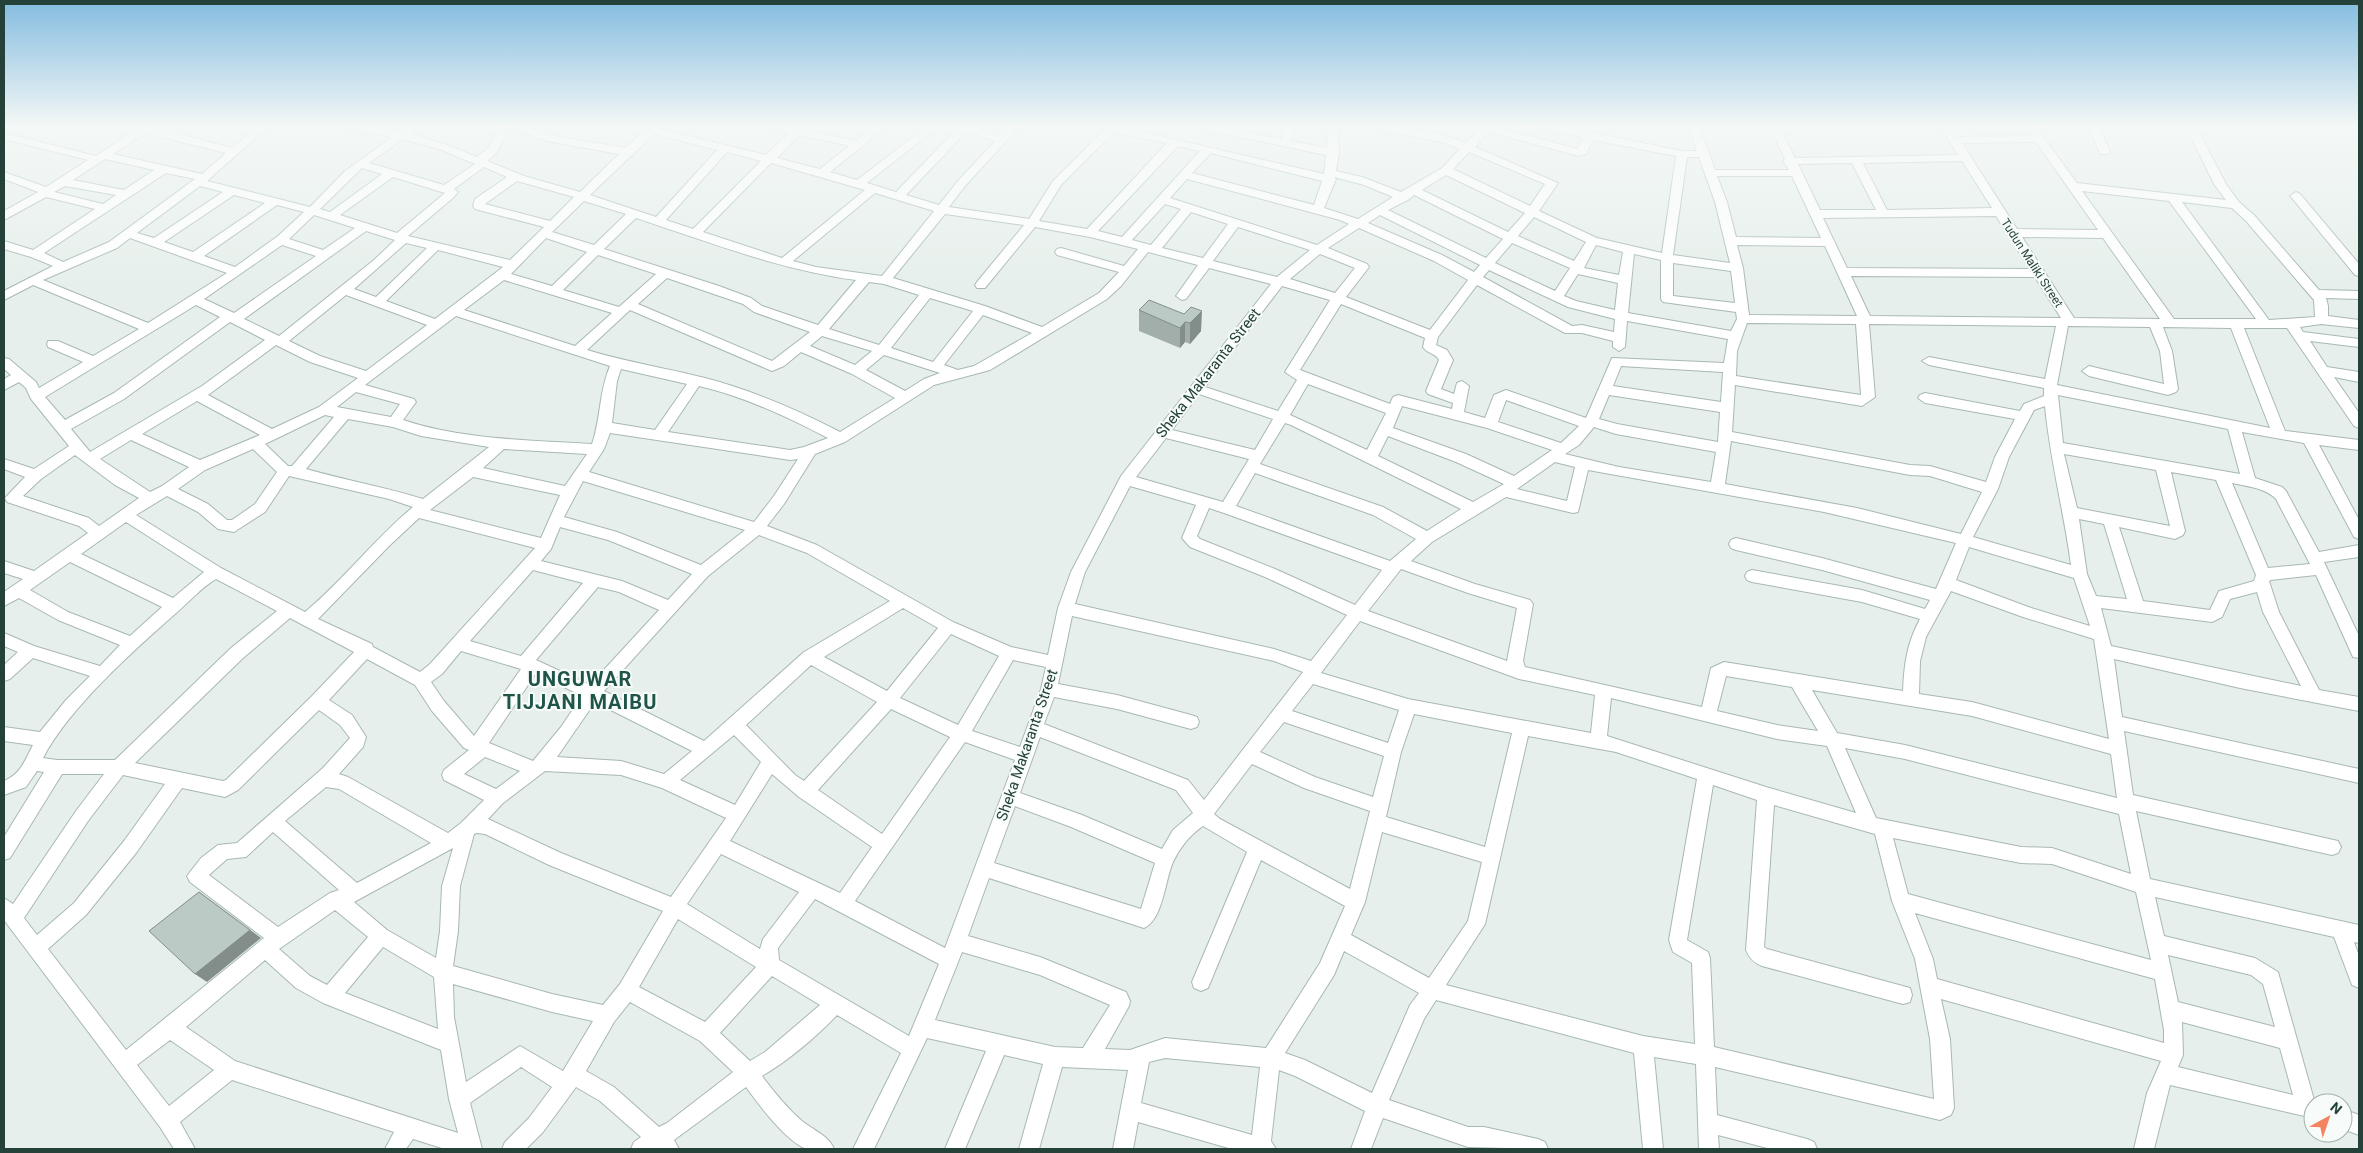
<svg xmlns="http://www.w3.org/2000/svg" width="2363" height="1153" font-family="Roboto,sans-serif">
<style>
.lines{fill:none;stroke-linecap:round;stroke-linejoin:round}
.minor-casing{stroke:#a8b8b2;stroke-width:2}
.minor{fill:#fff;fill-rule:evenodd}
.wall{fill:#a1aea9}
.shaded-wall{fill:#838d89}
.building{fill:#bbcac4;stroke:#838d89}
.labels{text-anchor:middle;stroke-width:4;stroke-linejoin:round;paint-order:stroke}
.far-street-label{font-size:12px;fill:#24423a;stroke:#f7fbf9}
.street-label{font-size:15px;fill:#24423a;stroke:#f7fbf9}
.district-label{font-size:20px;font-weight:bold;letter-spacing:1px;fill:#1f5548;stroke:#f7fbf9}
</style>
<rect width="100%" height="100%" fill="#e6efeb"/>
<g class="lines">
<defs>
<path id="minor" d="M132,127H152L232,148L257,127H268L207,181L310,207L345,171L392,137L355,130L350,127H373L400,131L406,127H418L410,134L447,145L477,157L487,149L500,127H525L549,135L625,148L647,128L660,127L659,129L766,155L789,133L771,129L770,127H806L804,130L856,141L874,127H886L830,172L857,180L926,127H938L867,183L896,192L958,128L973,127L1000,135L1008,127H1019L965,186L949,207L1029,219L1053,181L1104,130L1102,127H1121L1324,174L1326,155L1206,130L1201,127H1221L1281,139L1286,127H1296L1291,141L1327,148L1328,127H1338L1339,153L1336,171L1362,177L1401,192L1442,168L1460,149L1446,143L1382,130L1377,127C1406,127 1438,132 1466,143L1481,127H1494L1578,149L1583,137L1543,129L1542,127H1563L1682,151H1697L1689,127H1699L1715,170H1789L1783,161L1785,159L1770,127H1780L1795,158L1958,155L1941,127H1951L1958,137L2032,136L2026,127H2036L2077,183L2226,200L2214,184L2186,127H2196L2226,184L2239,202L2254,215L2319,290L2359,291V299L2326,298L2328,306V316L2359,320V328L2321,324L2300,327L2303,332L2359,339V347L2310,341L2327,367L2359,372V382L2334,377L2359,413V428L2354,426L2287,328H2244L2285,431L2359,440V450L2319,445L2359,520V539L2354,537L2304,443L2242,432L2255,478L2282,487L2286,491L2319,552L2359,545V557L2324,562L2359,636V658L2353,657L2316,575L2271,580L2269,581L2279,612L2319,690L2359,697V711L2240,688L2114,659L2122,717L2359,769V783L2124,731L2133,795L2338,841L2341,847L2338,853L2332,855L2136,811L2150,879L2359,925V943L2354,942L2359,956V988L2352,985L2334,937L2155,897L2164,936L2255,958L2278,972L2314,1100L2319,1103H2313V1118L2170,1085L2154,1149H2134L2147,1093L2161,1061L1941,999L1950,1039L1954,1108L1951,1115L1940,1120L1715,1067L1717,1115L1807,1139L1814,1142L1817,1149H1771L1718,1135L1719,1149H1699L1696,1064L1654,1057L1663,1149H1643L1634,1053L1436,1000L1424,1019L1389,1100L1468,1127H1484L1538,1139L1545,1142L1548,1149L1468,1147L1383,1118L1371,1149H1351L1365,1111L1295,1076L1279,1070L1271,1141L1276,1149H1232L1138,1122L1133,1149H1113L1128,1070L1062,1067L1039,1149H1019L1043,1064L1004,1055L965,1149H945L986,1051L927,1038L874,1149H853L901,1053L837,1015C815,1038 789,1060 762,1076C774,1092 786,1107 802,1121C813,1130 829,1136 834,1149C826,1149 813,1152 806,1149C784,1139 760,1106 746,1087L674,1140L679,1149H631L634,1142L641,1137L600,1101L576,1087L543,1132L526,1149H502L505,1142L529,1118L552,1087L521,1067L470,1103L482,1149H445L413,1139L406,1149H385L394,1132L232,1080L180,1122L195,1149H174L160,1127L4,920V898L13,904L76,811L104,774H62L10,858L4,860V837L44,772L37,771L26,787L4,795V781C21,774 25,760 33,745L4,741V727L40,732L66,700L90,676L33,658L10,679L4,681V665L18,652L4,646V633L34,646L100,666L120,645L58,620L19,598L4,606V592L23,579L4,573V561L34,571L88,533L79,526L7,502L5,498L25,477L4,469V459L34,469L69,446L31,399L26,388L19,382L4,390V379L11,375L4,369V358L9,359L36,382L39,388L83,362L48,347L47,344L48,341H58L93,356L139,329L33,285L4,300V291L53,266L31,257L4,249V241L33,250L95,209L46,197L4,220V211L38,192L4,179V172L46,187L88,160L4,139V133L96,156L135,130ZM510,128L547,141L619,154L580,192L524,176L487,161L496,153ZM968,132L995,141L957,182L939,205L906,195L965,133ZM1114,132L1167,143L1087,229L1039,221L1061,185ZM1489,132L1579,156L1586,154L1593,140L1676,156L1662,253L1597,238L1539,211L1558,183L1475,147ZM146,133L226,153L202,174L113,154ZM654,134L717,150L656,217L590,195ZM799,135L849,146L820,169L777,158ZM403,139L439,149L475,164L444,185L369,163ZM2036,142L2098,230L2017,229L1962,143ZM1178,146L1200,151L1122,237L1098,231ZM727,152L761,161L693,229L666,220ZM1469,152L1545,184L1530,206L1453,169ZM1211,153L1322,181L1314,205L1192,173ZM1687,157H1699L1715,202L1730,263L1673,255ZM105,159L154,170L124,190L73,180ZM1962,161L1992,208L1887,210L1863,163ZM771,163L865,190L782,258L703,232ZM1852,163L1876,210H1820L1798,164ZM484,167L507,177L475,199L473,206L475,209L544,227L510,260L408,236L454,197L458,192L454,189ZM362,168L382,174L330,212L320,209ZM166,173L195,179L109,242L63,262L44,253ZM1446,175L1525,213L1508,232L1422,190ZM1717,176H1792L1821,238L1736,237L1727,202ZM393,177L445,193L397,233L340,215ZM1334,177L1364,185L1393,197L1358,219L1324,208L1336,179ZM1187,179L1340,220L1349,224L1317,245L1170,198ZM517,181L574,197L550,221L485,204ZM65,186L116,195L103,204L54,192ZM200,186L223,192L154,238L137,233ZM2082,191L2169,201L2256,319H2174ZM875,193L934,211L882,276L816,267L793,261ZM234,195L265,203L193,252L164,242ZM1414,195L1503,239L1486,258L1388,210L1408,200ZM584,201L626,214L594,245L552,232ZM2182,202L2232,208L2246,221L2314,300L2315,317L2269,320ZM1165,204L1181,209L1151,245L1132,240ZM277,205L304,212L278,236L235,267L204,256ZM1191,212L1228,224L1203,258L1162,248ZM945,214L1024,225L977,282L975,285L977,288H985L1035,227L1090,237L1138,249L1124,266L1061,248L1057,249L1055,252L1057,255L1119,272L1099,293L1042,327L985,306L893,278ZM314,215L355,228L323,250L289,239ZM1380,215L1480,265L1474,272L1442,255L1368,223ZM1996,216L2030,269L1847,268L1823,218ZM1534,217L1586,242L1574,261L1518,236ZM636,218C709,242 780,270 856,280L818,325L762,306L751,298L719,286L604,249ZM1238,227L1310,250L1277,277L1213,261ZM1359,228L1434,261L1468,280L1430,330L1346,297L1369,267L1367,264L1328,248ZM366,231L395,240L374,260L279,336L244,319ZM2022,237L2103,238L2160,319L2074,318ZM130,238L227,273L148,323L43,280L117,248ZM546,238L587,252L552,286L511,274ZM406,243L427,248L376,297L354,289ZM1512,243L1570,268L1555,291L1495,263ZM282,245L316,256L234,313L204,299ZM1596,245L1623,252L1619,275L1584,268ZM1737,245L1825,246L1857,316L1749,315L1743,268ZM438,250L503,267L435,319L386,301ZM1148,252L1198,265L1176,296L1182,300L1186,299L1209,268L1271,284L1121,476L1071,572L1058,608L1048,655L1011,647L953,622L817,545L767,526L784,504L815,454L845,442L934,385L990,370L1107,299L1121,286ZM1320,254L1355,268L1335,293L1290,279ZM1634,254L1661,260V299L1663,302L1736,312L1737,319L1731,331L1628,313ZM598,255L656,274L619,307L563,290ZM1673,263L1731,271L1735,303L1673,296ZM1489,270L1568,307L1615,319L1614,332L1582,325L1572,326L1483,277ZM1578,274L1618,283L1615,310L1576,301L1564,296ZM1851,276L2035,277L2061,318L1870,316ZM667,278L743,304L754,312L810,332L772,361L638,304ZM504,280L612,313L575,346L464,310ZM869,282L884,284L919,295L879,345L829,329ZM1477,285L1565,333H1582L1613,341V347L1619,351L1625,347L1627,321L1728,339L1724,363L1612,358L1586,418L1506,390L1494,395L1485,418L1464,412L1469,386L1462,381L1457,383L1454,394L1441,389L1453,360L1447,350L1436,345L1438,337ZM1282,286L1330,300L1285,372L1297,380L1278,411L1205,387ZM346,295L427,325L366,371L320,356L289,341ZM930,298L973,311L933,362L891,348ZM1341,304L1425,338L1423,347C1427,354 1436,353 1439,360L1426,391L1428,394L1453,403L1452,409L1398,395L1393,397L1390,404L1300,370ZM196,305L220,317L114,393L65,420L45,397ZM630,310L772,371L784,366L801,352L852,374L895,398L840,432C798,410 751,390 705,378C666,368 626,362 587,350ZM983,315L1032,333L974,366L958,370L944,365ZM456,316L610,366C599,391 601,418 592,444C529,440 463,440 403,420L416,402L414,399L365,385ZM230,322L265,340L202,386L90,452L71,429L124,399ZM1747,323L1856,324L1861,395L1736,376L1737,351ZM1869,324L2056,326L2045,379L1929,357L1922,361L1929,365L2044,388V396L2024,404L2020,411L1925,393L1920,395L1918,398L1925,403L2015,419L1995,457L1986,482L1930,466L1910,465L1732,432L1735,385L1862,406L1875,397ZM2068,326L2150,327L2160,351L2164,384L2089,366L2082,371L2089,376L2168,395L2176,392L2178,389L2172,351L2163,327L2231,328L2270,428L2057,385ZM822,336L872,351L855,365L810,346ZM276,345L310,362L358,378L319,407L272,429L208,395ZM884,355L940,373L924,379L905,391L866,370ZM1621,366L1723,372L1721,402L1613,386ZM621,369L687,384L655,430L612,423L617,381ZM1308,384L1386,413L1367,450L1290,415ZM699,386C743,396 788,417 828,438L804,447L790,450L668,432ZM356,392L400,404L391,417L337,407ZM1199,394L1273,419L1255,450L1172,430ZM1609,395L1720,412L1718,442L1617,424L1599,419ZM2058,395L2228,429L2240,474L2063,443ZM1506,400L1579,426L1561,443L1498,422ZM197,401L260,435L200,460L142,434ZM1402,406L1487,428L1552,450L1514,476L1466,454L1393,428ZM2045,406C2050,460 2064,512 2071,565L1973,537L1998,489L2009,457L2034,410ZM325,415L334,417L292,466H288L265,444ZM348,419L393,427L421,436L489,447L423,499C385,487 345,480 306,469ZM1285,423L1291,425L1461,509L1427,531L1383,507L1260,464ZM1594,427L1616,434L1716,452L1711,482L1619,467L1565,454L1579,445ZM610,433L790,460L798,459L774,496L754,522L589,472L604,449ZM1388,436L1456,462L1504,484L1473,502L1378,456ZM1166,438L1249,459L1223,502L1136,477ZM131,440L189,467L162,486L150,492L100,459ZM1731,441L1910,475L1930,476L1982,492L1961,534L1857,508L1725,484ZM253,449L277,472L255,504L232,520H227L208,504L178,489L205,470ZM504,449L587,454L565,486L483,468ZM2064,454L2156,470L2170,526L2077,508ZM75,455L115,485L139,498L99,526L89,518L23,496L41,479ZM1555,462L1575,467L1567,501L1517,489ZM1588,470L1824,512L1956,543L1936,589L1822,558L1736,538L1731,540L1729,544L1731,548L1736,550L1822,570L1930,600L1925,609L1862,590L1752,570L1747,572L1745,576L1747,580L1752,582L1862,602L1920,619C1907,643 1904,664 1903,691L1724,662L1711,668L1702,707L1525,667L1523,661L1533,604L1530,600L1475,584L1411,561L1432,542L1506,497L1573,513L1578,512ZM2171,472L2216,480L2256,575L2254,581L2219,591L2210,610L2143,601L2119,527L2175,539L2183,535L2185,531ZM1255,473L1373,515L1416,539L1390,561L1236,506ZM289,476L389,499L413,507C374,539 344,580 305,612L221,568L136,515L167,496L198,512L218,529L234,532L265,512ZM473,477L560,495L541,538L430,510ZM583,481L745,530L701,565L617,532L564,517ZM2232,483C2246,486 2266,488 2276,499L2310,564L2268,568ZM1130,486L1196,505L1182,538L1190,547L1265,577L1347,615L1311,661L1274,649L1075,604L1085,572ZM1209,508L1224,513L1382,570L1355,605L1275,569L1200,539L1197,536ZM419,518L535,548L430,664L420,672L373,647L372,644L318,619L389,546ZM2079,519L2104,524L2127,599L2096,596L2087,574ZM126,522L204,572L173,598L81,554ZM560,527L608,540L692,574L668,600L622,581L541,561L551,549ZM759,535L807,553L890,601L804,652L704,741L604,691L708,576ZM1969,547L2074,578L2090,626L2031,608L1956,580ZM70,562L162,607L130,636L68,612L30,590ZM1401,569L1468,593L1517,608L1507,661L1368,611ZM533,570L583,583L521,656L470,641ZM216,579L277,611L231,648L115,760H57L43,758C69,708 133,651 175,614C189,602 201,588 216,579ZM598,587L619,592L659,610L590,685L536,660ZM1951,591L2023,617L2094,639L2109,739L1972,702L1919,694L1920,661L1926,637ZM2257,592L2263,612L2301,686L2111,646L2101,608L2212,622L2222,617L2230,599ZM903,608L938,628L887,691L824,657ZM1072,616L1274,661L1303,672L1204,800L1188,780L1044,724L1054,697L1117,709L1191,729L1197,727L1199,722L1197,717L1191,715L1117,695L1058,684ZM290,618L354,652L312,696L226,780L223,781L135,763L243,658ZM1360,621L1519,679L1595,695L1591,733L1408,699L1321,673ZM951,634L999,656L958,725L900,698ZM461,651L521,669L474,736L444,701L431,682L442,674ZM367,659L415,685L432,711L464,748L469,750L444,770L442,775L444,780L484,800L461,823L448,833L348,777L339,774L363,747L366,737L352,715L329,700ZM1013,660L1046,667L1041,689L1020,747L972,731ZM811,665L877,702L804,781L795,775L746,725ZM536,673L582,696L561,727L533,761L489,743ZM1726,676L1792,687L1818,731L1777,725L1717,711ZM1313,684L1399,710L1388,743L1292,711ZM1812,690L1972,716L2111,754L2117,798L1905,745L1837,733ZM1611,698L1777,739L1827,746L1856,813L1766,787L1607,736ZM595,702L692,751L664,774L621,761L557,757ZM891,709L950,737L882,834L818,790ZM319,710L340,725L350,738L323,768L237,843L218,845L201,858L187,876L190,882L264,938L126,1050L48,949L86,915L136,853L182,788L225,797L238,790ZM1414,714L1512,733L1485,847L1386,817L1401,752ZM1284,722L1384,756L1373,797L1315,777L1260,752ZM734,735L761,762L735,805L680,780ZM1528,736L1616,752L1697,779L1669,940L1673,952L1692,963L1695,1044L1643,1036L1446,985L1485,924ZM1040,737L1176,790L1193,813L1173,830L1162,849L1082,815L1020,793ZM965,742L1015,760L945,948L855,901ZM1845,748L1905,759L2119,814L2131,874L2052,848L2021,847L1876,818ZM485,757L520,771L496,789L464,774ZM1252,764L1304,788L1370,811L1350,889L1220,819L1214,814ZM545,771L621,775L662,788L726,818L671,897L561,853L488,819L503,803ZM772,774L799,797L872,847L840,893L730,841ZM123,775L165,784L124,841L74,903L37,935L24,918L88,821ZM1713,785L1757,800L1746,950C1749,958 1754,963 1762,966L1903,1004L1910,1002L1912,995L1910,988L1767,949L1764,947L1774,805L1875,834L1892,901L1915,959L1930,1039L1934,1099L1714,1047L1710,958L1708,952L1687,940ZM326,787L339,789L431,843L357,883L285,821ZM1015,806L1071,827L1155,863L1141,909L994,863ZM1203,826L1247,852L1192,982L1194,988L1201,991L1208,988L1261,860L1345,906L1320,963L1266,1048L1165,1038L1130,1050L1105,1049L1129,1006L1130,1001L1126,992L1040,957L968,936L989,878L1144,928C1163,920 1165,880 1173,862C1180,847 1190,835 1203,826ZM273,832L339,890L330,893L278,927L209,875L227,859L246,857ZM1382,832L1482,862L1468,921L1429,978L1351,935L1365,902ZM477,833L485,834L549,865L663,911L620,984L603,1005L552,994L453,966L458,931L460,886L474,834ZM1893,838L2021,863L2052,864L2136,892L2151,960L1908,894ZM453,848L442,886L440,931L436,958L387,930L354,902ZM721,854L799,892L763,939L760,949L687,904ZM815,899L939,964L909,1036L779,960L778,948ZM335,910L368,937L327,985L310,976L279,949ZM1915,913L2155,979L2164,1030V1043L1937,979L1933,959ZM678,919L756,967L705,1022L639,987ZM383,947L434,977L438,1029L345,993ZM1344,951L1419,993L1410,1005L1372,1093L1305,1060L1285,1053L1334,975ZM962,952L1040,975L1110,1005L1083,1048L1055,1047L935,1020ZM2168,955L2251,975L2263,984L2275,1027L2178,1002ZM265,960L296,988L323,1003L441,1050L449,1099L458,1133L235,1061L186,1027ZM772,976L820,1005L765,1052L750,1061L720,1033ZM453,984L552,1012L593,1021L563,1071L520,1046L466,1082L454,1017ZM630,1002L700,1041L733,1072L667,1123L659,1127L614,1087L586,1071L614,1022ZM2182,1022L2280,1048L2293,1095L2178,1067L2183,1055ZM170,1040L214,1070L169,1106L137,1065ZM1165,1058L1260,1067L1252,1135L1141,1103L1149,1062Z
M2089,127H2099L2110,152L2108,154H2100Z
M2296,192L2300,194L2359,264V276L2355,275L2292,198L2290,196Z
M2343,1109L2359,1115V1135L2343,1129Z"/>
</defs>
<use href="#minor" class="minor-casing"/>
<use href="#minor" class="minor"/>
</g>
<path class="wall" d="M1139,310L1184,314L1201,331L1190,344L1185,342L1180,348L1139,331Z"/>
<path class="shaded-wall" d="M1202,311L1201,331L1190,344V323Z
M1185,322V342L1180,348V328Z
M199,892L261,938L207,982L195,974Z"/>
<path class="building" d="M1149,300L1184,314L1191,307L1202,311L1190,323L1185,322L1180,328L1139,310Z
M199,892L250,930L195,974L149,931Z"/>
<linearGradient id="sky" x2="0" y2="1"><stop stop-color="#84bce0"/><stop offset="0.44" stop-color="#f4f8f6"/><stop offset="1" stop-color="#f4f8f6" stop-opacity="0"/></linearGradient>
<rect width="2363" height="288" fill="url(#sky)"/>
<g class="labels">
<g class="far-street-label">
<text transform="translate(2032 263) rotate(57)" y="4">Tudun Maliki Street</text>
</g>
<g class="street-label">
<text transform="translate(1208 373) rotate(-52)" y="5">Sheka Makaranta Street</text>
<text transform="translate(1027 745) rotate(-71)" y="5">Sheka Makaranta Street</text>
</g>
<g class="district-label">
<text x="580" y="686">UNGUWAR<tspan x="580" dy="23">TIJJANI MAIBU</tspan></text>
</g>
</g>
<rect width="2363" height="1153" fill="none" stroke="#24423a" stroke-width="10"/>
<g transform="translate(2328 1118) rotate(40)"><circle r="24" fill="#f7fbf9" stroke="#a3b1ad"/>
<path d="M0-4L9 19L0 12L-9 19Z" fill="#f4845f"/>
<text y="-8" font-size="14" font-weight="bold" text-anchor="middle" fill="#24423a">N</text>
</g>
</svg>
